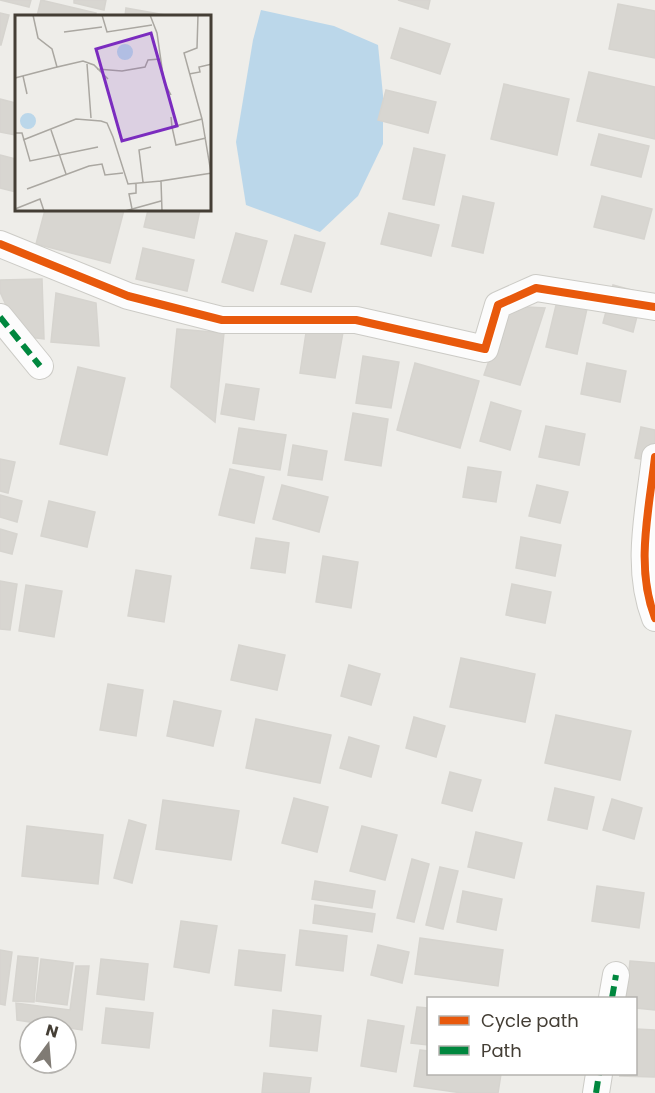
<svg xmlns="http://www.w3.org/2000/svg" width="655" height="1093" font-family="Poppins,sans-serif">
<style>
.water{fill:#bbd7ea}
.building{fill:#d8d6d1;stroke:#d6d4cf;stroke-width:1.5}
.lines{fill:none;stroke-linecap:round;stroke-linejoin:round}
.minor-casing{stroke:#cccbc6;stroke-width:28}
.minor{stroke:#fcfcfc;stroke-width:26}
.quiet{stroke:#00873e;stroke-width:6;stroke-dasharray:12 6;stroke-linecap:butt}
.cycleway-casing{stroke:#fff;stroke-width:11}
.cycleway{stroke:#e8590c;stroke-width:8}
.inset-road{fill:none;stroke:#aaa7a1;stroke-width:1.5}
.view{fill:#7b2cbf;fill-opacity:0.15;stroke:#7b2cbf;stroke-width:3}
.inset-edge{fill:none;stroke:#443e35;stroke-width:3}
</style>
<rect width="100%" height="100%" fill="#eeede9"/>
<path class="water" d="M261,10L334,26L378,45L383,95V144L358,196L320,232L246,205L236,142L253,40Z"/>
<path class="building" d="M0,0H31L29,7Z
M41,0L96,13L95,16H37Z
M74,0H106L104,10L74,3Z
M398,0H430L428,9Z
M618,4L655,11V58L609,49Z
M126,8L171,16H125Z
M0,13L9,15L1,45H0Z
M400,28L450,44L440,74L391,58Z
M589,72L655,87V139L577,121Z
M504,84L569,99L557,155L491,139Z
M386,90L436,102L428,133L378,120Z
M0,99L16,103V135L0,132Z
M599,134L649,146L641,177L591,165Z
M414,148L445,155L434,205L403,199Z
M0,155L16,159V192L0,188Z
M463,196L494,203L483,253L452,246Z
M602,196L652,209L644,239L594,227Z
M45,210H124L110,263L36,244Z
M148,210H200L194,238L144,227Z
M389,213L439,225L431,256L381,244Z
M236,233L267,241L253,291L222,282Z
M295,235L325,243L311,292L281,284Z
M143,248L194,260L187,291L136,279Z
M42,279L44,339L20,336L0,292V280Z
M613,285L643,293L633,332L603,323Z
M56,293L96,303L99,346L51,342Z
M558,297L588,304L577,354L546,347Z
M508,306L545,308L520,385L484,375Z
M307,326L343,332L335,378L300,373Z
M177,329L224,333L215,422L171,387Z
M363,356L399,362L391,408L356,403Z
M415,363L479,381L460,448L397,430Z
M587,363L626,371L620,402L581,394Z
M78,367L125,378L107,455L60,444Z
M226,384L259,389L254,420L221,414Z
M491,402L521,411L510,450L480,441Z
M353,413L388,419L381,466L345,460Z
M546,426L585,434L579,465L539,457Z
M641,427L655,430V462L635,458Z
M239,428L286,435L280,470L233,463Z
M293,445L327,451L322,480L288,475Z
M0,459L15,462L8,493L0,491Z
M468,467L501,472L496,502L463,497Z
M230,469L264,477L254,523L219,515Z
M282,485L328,497L319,532L273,519Z
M537,485L568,492L560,523L529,516Z
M0,495L22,501L17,522L0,517Z
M49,501L95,512L87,547L41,536Z
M0,529L17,534L12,554L0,551Z
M521,537L561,545L555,576L516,568Z
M256,538L289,543L285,573L251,568Z
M323,556L358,562L351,608L316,602Z
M136,570L171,576L164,622L128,616Z
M0,581L17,584L10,630L0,629Z
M512,584L551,592L545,623L506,615Z
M26,585L62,591L54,637L19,631Z
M239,645L285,655L277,690L231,680Z
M461,658L535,674L525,722L450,707Z
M349,665L380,674L371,705L341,696Z
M108,684L143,690L136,736L100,730Z
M174,701L221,711L213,746L167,736Z
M556,715L631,731L620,780L545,763Z
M414,717L445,726L436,757L406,748Z
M256,719L331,735L320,783L246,768Z
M349,737L379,746L371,777L340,768Z
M450,772L481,780L472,811L442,803Z
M555,788L594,797L587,829L548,820Z
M294,798L328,807L317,852L282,843Z
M612,799L642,808L634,839L603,830Z
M163,800L239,811L231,860L156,849Z
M129,820L146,825L132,883L114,878Z
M27,826L103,835L98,884L22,876Z
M362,826L397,835L385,880L350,871Z
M476,832L522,843L514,878L468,867Z
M412,859L429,864L414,922L397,918Z
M440,867L458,871L443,929L426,925Z
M315,881L375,891L372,908L312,899Z
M597,886L644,893L639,928L592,921Z
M463,891L502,899L496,930L457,922Z
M315,905L375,914L372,932L313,923Z
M181,921L217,926L209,973L174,967Z
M300,930L347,936L343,971L296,965Z
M420,938L503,950L498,986L415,974Z
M378,945L409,952L402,983L371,975Z
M0,950L12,952L5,1005L0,1004Z
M239,950L285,955L281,991L235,985Z
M18,956L38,958L34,1002L13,1001Z
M41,959L73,963L67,1005L36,1001Z
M101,959L148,964L144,1000L97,994Z
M630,961L655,963V1010L636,1008V998H626Z
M76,966H89L82,1030L17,1020L16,1003L70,1010Z
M417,1007L428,1008V1045L411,1043Z
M106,1008L153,1013L149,1048L102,1043Z
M273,1010L321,1016L317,1051L270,1046Z
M368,1020L404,1026L396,1072L361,1066Z
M636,1029L655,1030V1077L619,1076L636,1074Z
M420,1050L428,1051V1074H501L498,1093H462L414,1086Z
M264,1073L311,1078L309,1093H262Z"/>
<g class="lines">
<defs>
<path id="minor" d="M0,244L128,296L222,320H356L485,349L498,305L536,288L655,307
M0,317L40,366
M655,457C649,510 635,567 655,618
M612,998L616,975
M596,1093L599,1074"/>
</defs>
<use href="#minor" class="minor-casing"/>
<use href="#minor" class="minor"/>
<path class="quiet" d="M0,317L40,366
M612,998L616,975
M596,1093L599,1074"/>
<defs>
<path id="cycleway" d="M0,244L128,296L222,320H356L485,349L498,305L536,288L655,307
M655,457C649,510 635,567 655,618"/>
</defs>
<use href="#cycleway" class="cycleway-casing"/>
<use href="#cycleway" class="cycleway"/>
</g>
<g transform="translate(15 15)">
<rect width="196" height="196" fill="#eeede9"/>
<path d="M102 37a8 8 0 1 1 16 0a8 8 0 1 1-16 0ZM5 106a8 8 0 1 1 16 0a8 8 0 1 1-16 0Z" fill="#bbd7ea"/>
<path class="inset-road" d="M18,0L23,23L37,34L42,52L68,46L79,50L93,64M87,0L92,17L137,10M135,0L142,18L149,67L156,80M183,0L182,33L169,38L187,104L196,158M49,17L87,12M72,49L76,103M82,54L107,56L130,52L133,45L145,44M174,59L185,57L184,52L197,49M8,61L12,79M0,63L42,52M156,102L157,112L187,104M157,112L161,130L191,123M36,115L51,159M0,118H7L15,146L83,132M8,125L61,104L86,106L92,108L98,122L113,169L146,166M128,167L124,135L136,132M12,174L74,151L87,149L90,160L108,158M0,194L25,184L29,196M117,194L114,179L121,178V169M110,196L146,186M147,196L146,166L197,158"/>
<path class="view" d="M136,18L162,111L107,126L81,34Z"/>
<rect width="196" height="196" class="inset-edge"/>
</g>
<rect x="427" y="997" width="210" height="78" fill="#ffffff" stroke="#b4b2ae" stroke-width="1.5"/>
<rect x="439" y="1016" width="30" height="9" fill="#e8590c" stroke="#b4b2ae" stroke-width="1.5"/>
<text x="481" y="1027" font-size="18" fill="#443e35">Cycle path</text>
<rect x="439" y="1046" width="30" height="9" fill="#00873e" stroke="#b4b2ae" stroke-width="1.5"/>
<text x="481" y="1057" font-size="18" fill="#443e35">Path</text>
<g transform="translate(48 1045) rotate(16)"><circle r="28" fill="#ffffff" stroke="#b4b2ae" stroke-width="1.5"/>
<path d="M0-4.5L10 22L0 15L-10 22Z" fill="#807b74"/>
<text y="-9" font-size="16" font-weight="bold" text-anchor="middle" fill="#443e35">N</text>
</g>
</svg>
